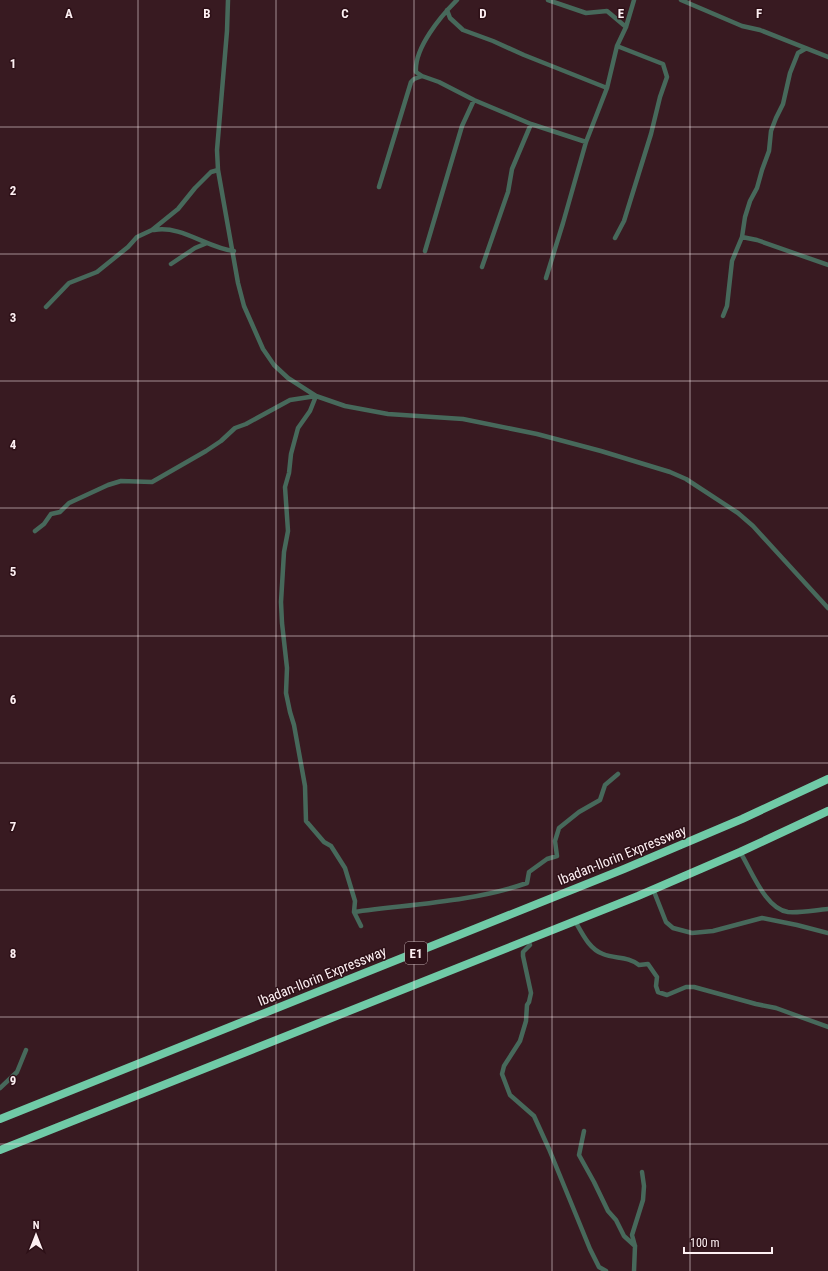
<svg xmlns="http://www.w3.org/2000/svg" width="828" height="1271" font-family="'Roboto Condensed',sans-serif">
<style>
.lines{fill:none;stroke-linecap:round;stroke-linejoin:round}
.minor{stroke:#47695b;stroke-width:4.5}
.motorway{stroke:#70caa7;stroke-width:8}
.grid{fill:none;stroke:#fdeff2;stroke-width:1;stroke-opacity:0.55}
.labels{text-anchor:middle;stroke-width:3;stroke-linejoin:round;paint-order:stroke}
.shield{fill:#2d1017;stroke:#bfacb0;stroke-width:1}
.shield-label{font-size:13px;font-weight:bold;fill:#fdeff2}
.street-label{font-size:14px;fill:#fdeff2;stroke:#2d1017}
.grid-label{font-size:13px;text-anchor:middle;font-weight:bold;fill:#fdeff2;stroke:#2d1017;stroke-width:3;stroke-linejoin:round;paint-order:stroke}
</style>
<rect width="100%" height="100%" fill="#381a21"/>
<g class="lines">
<path class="minor" d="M228,0L227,31L217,150L218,170L238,283L244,306L263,349L274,365L288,378L316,396L345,406L388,414L463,419L537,434L601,451L670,472L686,479L738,513L753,526L774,549L828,608
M548,0L586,13L607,11L626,27
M681,0L742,26L760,30L828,57
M447,10L450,18L463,30L493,41L524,55L607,88
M422,76L416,72C414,48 441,16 457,0
M379,187L411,82L414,79L422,76L439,82L474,100L531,124L586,142
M154,230C182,225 207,248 234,251
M742,237L757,240L828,265
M615,238L624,221L651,134L660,97L667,77L663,64L617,46
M425,251L462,126L474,100
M171,264L195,248L207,243
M482,267L508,192L512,169L531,124
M546,278L563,223L586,142L607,88L617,46L626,27L634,0
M46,307L69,283L97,272L128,247L137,237L152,230L178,209L195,188L211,172L218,170
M723,316L727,306L732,261L742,237L745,217L750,201L757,188L762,170L769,151L771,131L776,118L783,104L790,73L798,53L805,49
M316,396L310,411L298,428L291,454L289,473L285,487L288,531L284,552L281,602L282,623L287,668L286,693L290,712L294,725L305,786L306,821L324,842L331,846L345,868L355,901L354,912L361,926
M35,531L44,524L51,514L60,512L69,503L108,485L121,481L152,482L206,451L221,441L235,428L246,424L290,400L316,396
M740,852C751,869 765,909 788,912C801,913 815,910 828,909
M653,889L666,922L673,928L692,933L713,931L762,918L797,925L828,933
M354,912C412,904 472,902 527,883L529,872L547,859L557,856L555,841L559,828L579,812L600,800L605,785L618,774
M575,921C582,933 589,949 603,954C615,959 628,956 639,965L648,964L657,977L656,986L658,992L667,995L686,987H694L756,1004L776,1008L828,1027
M528,940L530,945L523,952V956L531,993L529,1002L527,1005L526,1021L520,1041L504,1066L502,1074L510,1095L534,1116L549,1149L590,1249L599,1267L606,1271
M0,1088L17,1072L26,1050
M584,1131L579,1155L594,1182L608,1211L616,1220L624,1236L635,1246
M634,1271L635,1246L632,1235L643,1200L644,1186L642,1172"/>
<path class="motorway" d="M0,1119L624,869L742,819L828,779
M0,1150L638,896L740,852L828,811"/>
</g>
<path class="grid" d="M138,0V1271M276,0V1271M414,0V1271M552,0V1271M690,0V1271M0,127H828M0,254H828M0,381H828M0,508H828M0,636H828M0,763H828M0,890H828M0,1017H828M0,1144H828"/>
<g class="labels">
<rect class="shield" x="405" y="942" width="22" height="22" rx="3"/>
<g class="shield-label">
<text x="416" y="958">E1</text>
</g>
<g class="street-label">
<text transform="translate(622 855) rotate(-22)" y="5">Ibadan-Ilorin Expressway</text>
<text transform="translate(322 976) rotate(-22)" y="5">Ibadan-Ilorin Expressway</text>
</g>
</g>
<g class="grid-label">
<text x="69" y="18">A</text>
<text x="207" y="18">B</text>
<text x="345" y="18">C</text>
<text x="483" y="18">D</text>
<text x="621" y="18">E</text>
<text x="759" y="18">F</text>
<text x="13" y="68">1</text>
<text x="13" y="195">2</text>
<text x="13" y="322">3</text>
<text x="13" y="449">4</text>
<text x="13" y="576">5</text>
<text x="13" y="704">6</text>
<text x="13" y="831">7</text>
<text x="13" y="958">8</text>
<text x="13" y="1085">9</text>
</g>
<g transform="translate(36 1235)" stroke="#2d1017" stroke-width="3" paint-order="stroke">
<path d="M0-3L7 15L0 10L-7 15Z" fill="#fdeff2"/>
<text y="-6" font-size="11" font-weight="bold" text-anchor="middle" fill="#fdeff2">N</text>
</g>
<path d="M684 1247v6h88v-6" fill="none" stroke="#fdeff2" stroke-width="2"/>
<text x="690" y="1247" font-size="12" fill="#fdeff2" stroke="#2d1017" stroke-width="3" paint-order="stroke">100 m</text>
</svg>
